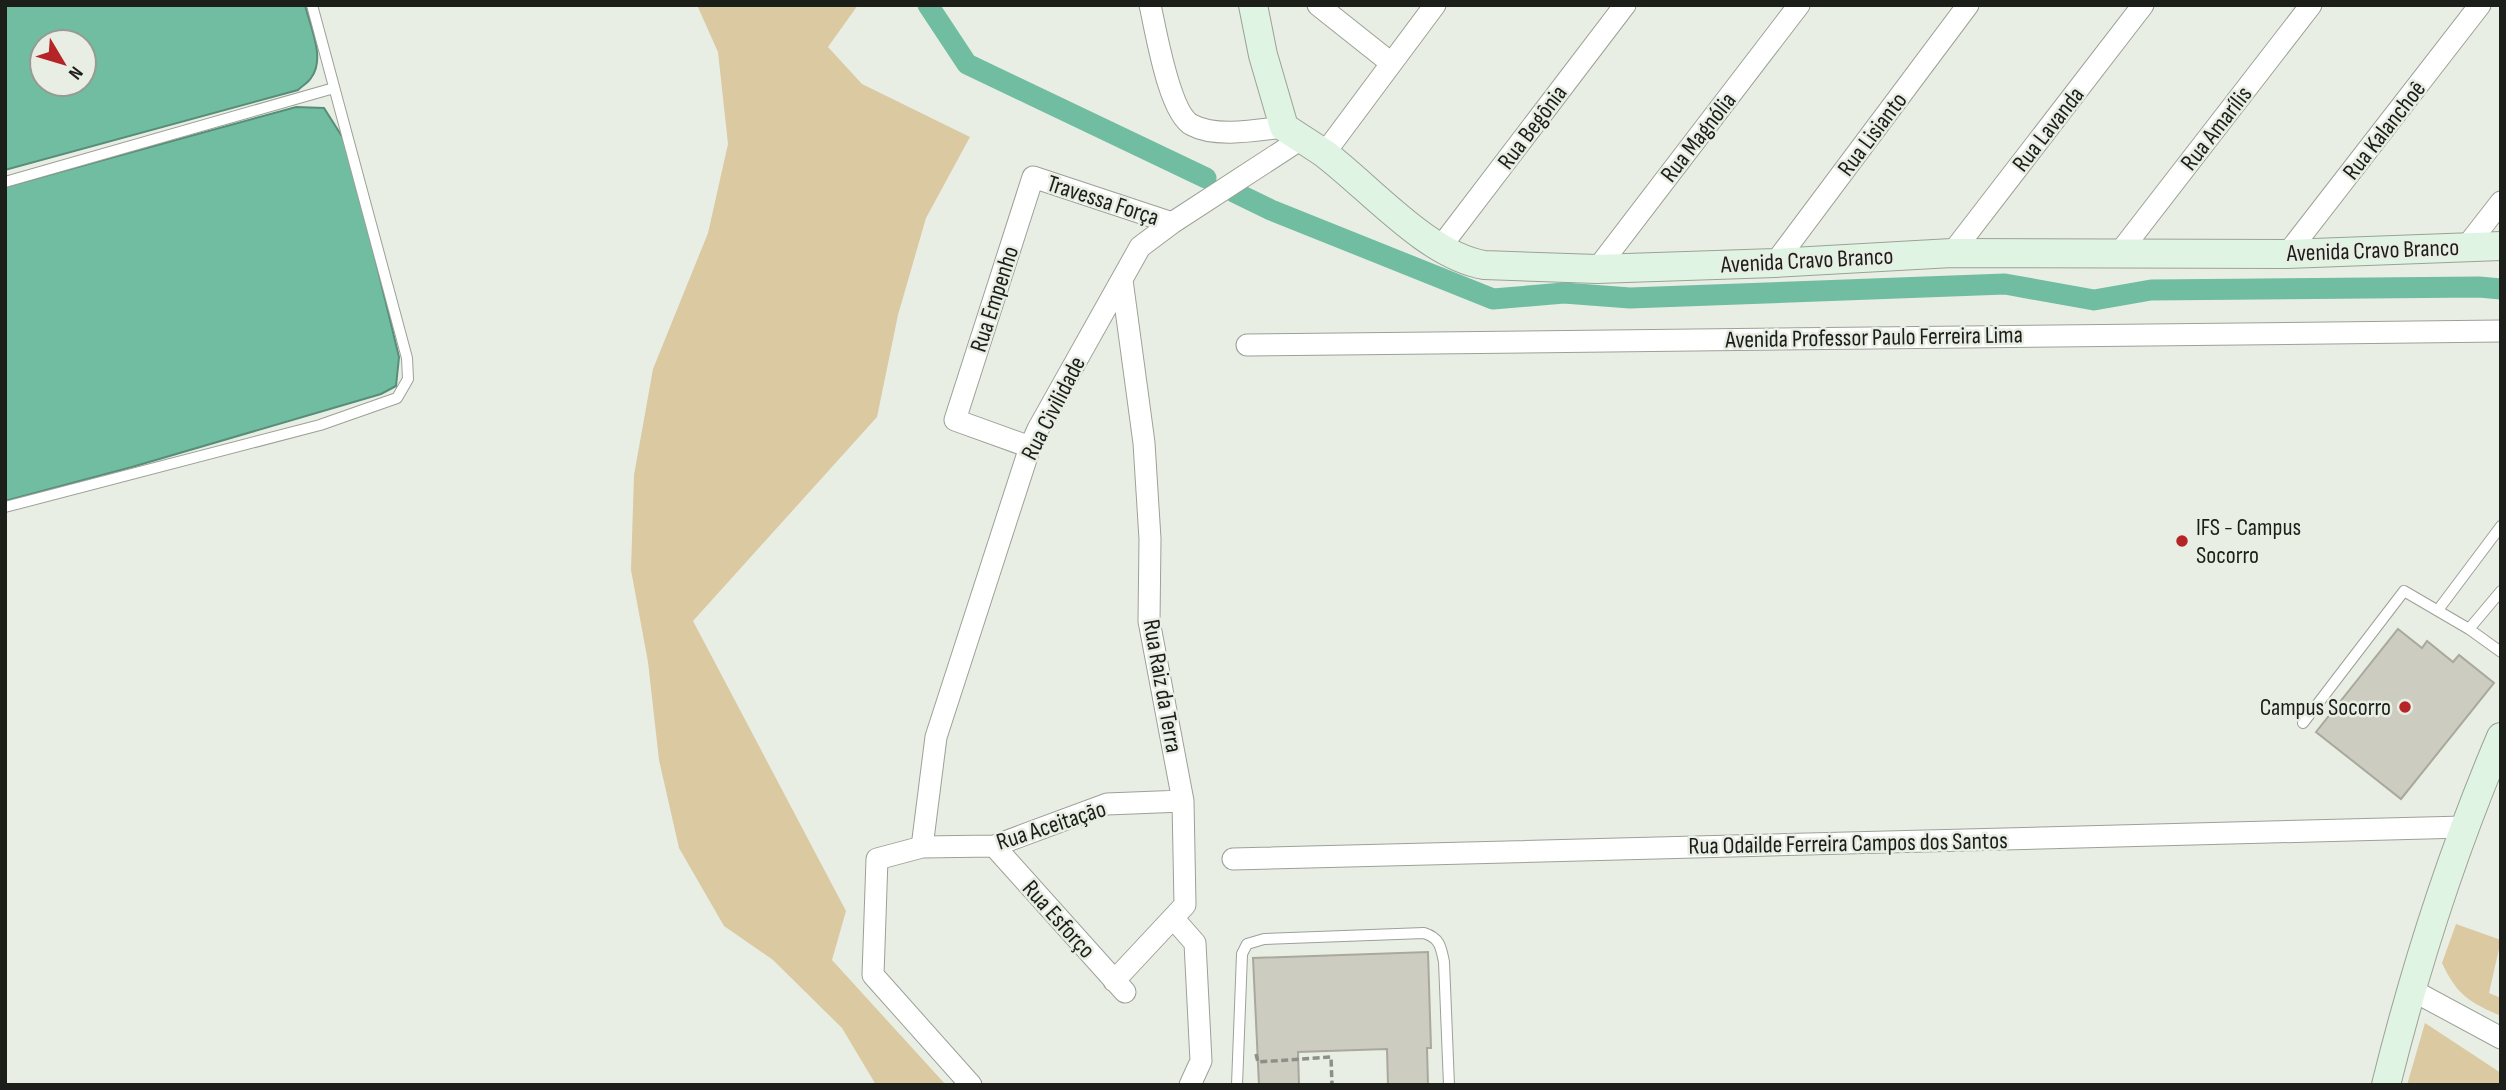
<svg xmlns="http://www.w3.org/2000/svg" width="2506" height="1090" font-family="'Sofia Sans Condensed',sans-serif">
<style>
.green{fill:#dac9a1}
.water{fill:#70bda2;stroke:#578d79;stroke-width:2;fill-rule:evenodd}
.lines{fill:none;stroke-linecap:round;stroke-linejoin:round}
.canal{stroke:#70bda2;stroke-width:21}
.building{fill:#ccccc1;stroke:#a8a89d;stroke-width:2}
.lane-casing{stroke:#9ca197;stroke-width:12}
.street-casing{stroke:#9ca197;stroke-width:23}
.secondary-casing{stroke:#9ca197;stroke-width:30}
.path{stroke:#8d9089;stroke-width:3.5;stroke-dasharray:7 3.5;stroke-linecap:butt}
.lane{stroke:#fff;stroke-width:10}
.street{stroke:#fff;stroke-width:21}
.secondary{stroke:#dff4e2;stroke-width:28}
.poi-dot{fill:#b52528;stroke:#e9eee4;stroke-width:2.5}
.labels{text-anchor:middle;stroke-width:5;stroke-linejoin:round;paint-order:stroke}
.street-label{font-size:24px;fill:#1c1e1a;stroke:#e9eee4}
.poi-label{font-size:24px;fill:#1c1e1a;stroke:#e9eee4;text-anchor:start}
</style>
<rect width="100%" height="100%" fill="#e9eee4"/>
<path class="green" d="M697,5H858L828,47L862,84L970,137L926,218L898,315L877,417L693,621L846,911L832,960L946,1085H876L842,1028L773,960L724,926L679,848L659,760L648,662L631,570L634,475L653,369L708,233L728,144L718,52Z
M2456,924L2501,940L2489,993L2501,998V1016C2469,1002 2457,995 2442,963Z
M2425,1023L2501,1073V1085H2407Z"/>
<path class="water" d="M5,5H305C310,26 326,59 311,78C308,83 302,86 298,90L5,170ZM42,42H84V84H42Z
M296,107L324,108L348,146L399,357L396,386L381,394L132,467L5,501V187Z"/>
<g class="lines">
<path class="canal" d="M928,5L967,64L1206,178
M1234,192L1271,210L1493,299L1564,293L1630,298L2005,284L2094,300L2151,290L2479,287L2501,289"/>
</g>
<path class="building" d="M2398,629L2422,648L2427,641L2453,662L2459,655L2494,683L2401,799L2316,732Z
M1428,952L1431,1048H1427L1428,1085H1388L1387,1049L1298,1052L1299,1085H1259L1253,958Z"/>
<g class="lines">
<defs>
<path id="lane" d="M5,182L334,88
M5,507L320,425L397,398L408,379L407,358L312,5
M2438,610L2501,526
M2469,629L2501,591
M2303,723L2404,591L2469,629L2501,652
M1237,1085L1242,954L1247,944L1264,939L1424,933C1440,938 1441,947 1444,962L1449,1085"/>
<path id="street" d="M1150,5C1156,31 1169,113 1192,125C1216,138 1258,130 1284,127
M1318,5L1391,63
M1324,154L1435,5
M2466,247L2501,202
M1439,249L1625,5
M2120,252L2311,5
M1952,253L2143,5
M2287,254L2480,5
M1775,263L1968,5
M1597,269L1799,5
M1247,345L2501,331
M1030,447L955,420L1033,177L1172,223
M994,846L1125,992
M922,847L936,737L1030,447L1038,429L1140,247L1172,223L1301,139
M1233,859L2464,827
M1173,918L1195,943L1201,1061L1190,1085
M1114,981L1185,905L1183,801L1149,621L1150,539L1144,443L1122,280
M2410,989L2501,1038
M971,1085L873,975L877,859L922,847L994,846L1107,804L1183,801"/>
<path id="secondary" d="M1253,5L1263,55L1284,127C1297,136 1312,145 1325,154C1371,189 1427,255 1484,265L1597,269L1775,263L1952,253L2287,254L2501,246
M2386,1085C2416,964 2452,852 2501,737"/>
</defs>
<use href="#lane" class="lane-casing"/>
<use href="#street" class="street-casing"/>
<use href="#secondary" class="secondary-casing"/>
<path class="path" d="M1256,1054L1258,1062L1331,1057L1332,1085"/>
<use href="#lane" class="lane"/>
<use href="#street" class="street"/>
<use href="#secondary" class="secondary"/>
</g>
<g class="poi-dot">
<circle cx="2182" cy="541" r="7"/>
<circle cx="2405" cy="707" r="7"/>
</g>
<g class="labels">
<g class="street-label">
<text transform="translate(1532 127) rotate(-53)" y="8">Rua Begônia</text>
<text transform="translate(2216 128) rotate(-52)" y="8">Rua Amarílis</text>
<text transform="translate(2048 129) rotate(-52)" y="8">Rua Lavanda</text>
<text transform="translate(2384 130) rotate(-52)" y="8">Rua Kalanchoê</text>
<text transform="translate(1872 134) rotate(-53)" y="8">Rua Lisianto</text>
<text transform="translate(1698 137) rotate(-52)" y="8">Rua Magnólia</text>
<text transform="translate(1103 200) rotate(18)" y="8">Travessa Força</text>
<text transform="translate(2373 250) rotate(-2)" y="8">Avenida Cravo Branco</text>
<text transform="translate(1807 260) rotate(-3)" y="8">Avenida Cravo Branco</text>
<text transform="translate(994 299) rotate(-72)" y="8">Rua Empenho</text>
<text transform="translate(1874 337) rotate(-1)" y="8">Avenida Professor Paulo Ferreira Lima</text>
<text transform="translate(1053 408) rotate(-63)" y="8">Rua Civilidade</text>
<text transform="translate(1163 686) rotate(80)" y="8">Rua Raiz da Terra</text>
<text transform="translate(1051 825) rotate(-18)" y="8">Rua Aceitação</text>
<text transform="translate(1848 843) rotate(-1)" y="8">Rua Odailde Ferreira Campos dos Santos</text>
<text transform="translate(1059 919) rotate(48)" y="8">Rua Esforço</text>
</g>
<g class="poi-label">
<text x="2196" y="535">IFS - Campus<tspan x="2196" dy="28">Socorro</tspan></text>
<text x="2391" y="715" text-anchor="end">Campus Socorro</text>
</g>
</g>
<rect width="2506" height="1090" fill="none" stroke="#1c1e1a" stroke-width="14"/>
<g transform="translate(63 63) rotate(128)"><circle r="33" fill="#e9eee4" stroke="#979b93" stroke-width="2"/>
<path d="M0-5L12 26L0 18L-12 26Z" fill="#b52528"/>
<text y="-10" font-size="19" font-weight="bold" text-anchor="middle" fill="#1c1e1a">N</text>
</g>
</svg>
